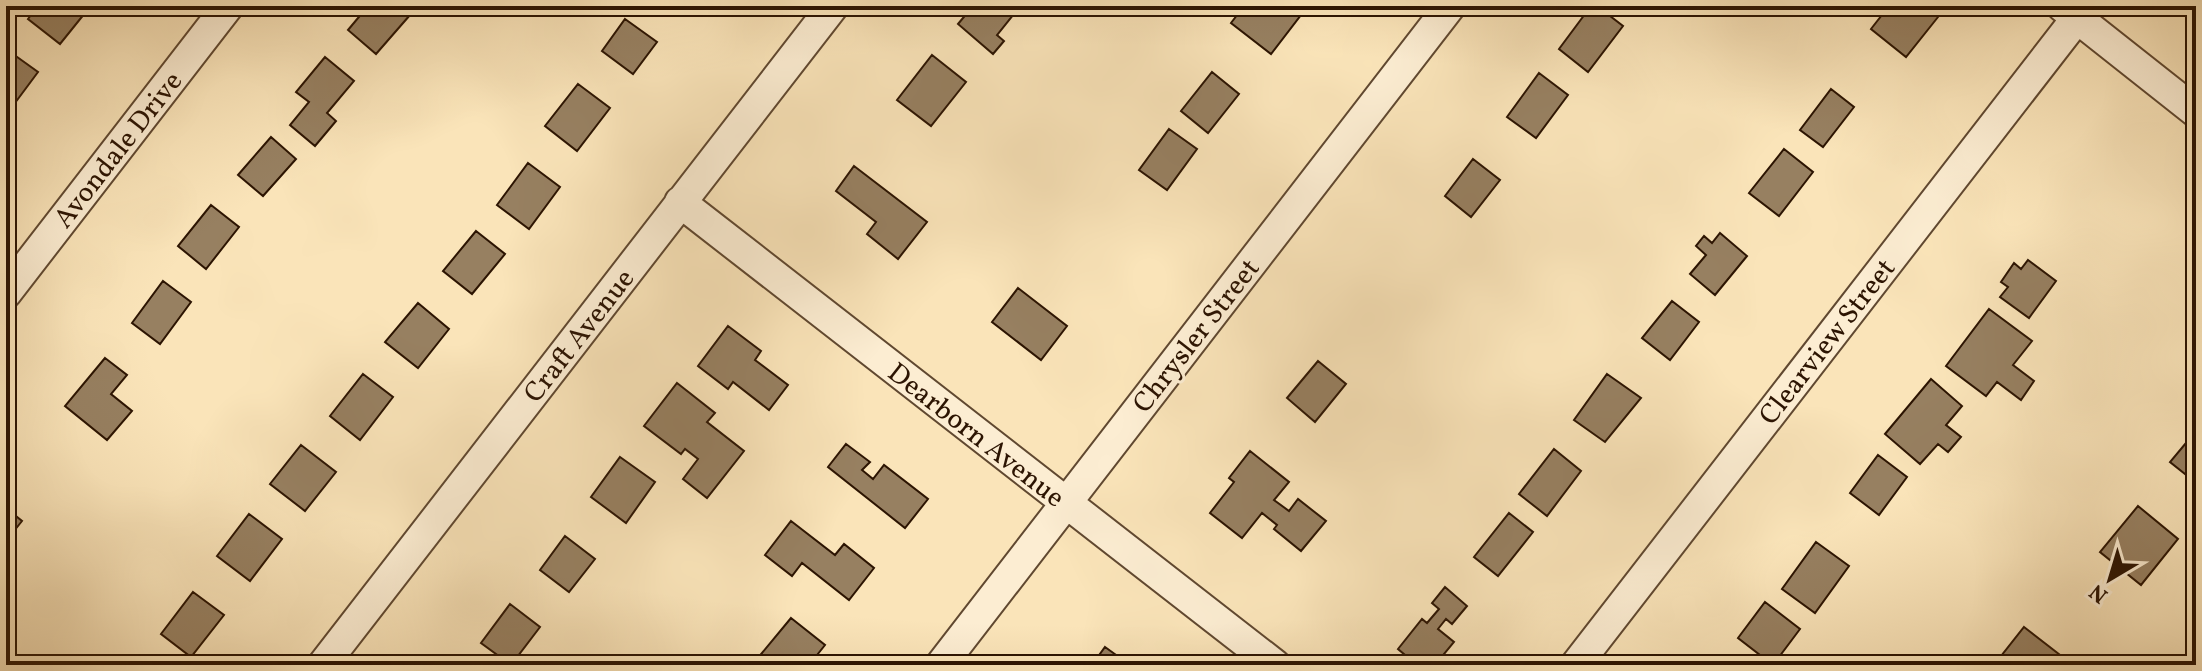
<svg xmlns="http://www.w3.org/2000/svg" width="2202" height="671" font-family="Vollkorn,serif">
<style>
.building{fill:#978061;stroke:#2c1402;stroke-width:2}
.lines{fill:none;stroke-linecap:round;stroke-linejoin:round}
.minor-casing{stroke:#604830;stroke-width:34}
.minor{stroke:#fcedd2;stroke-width:30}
.labels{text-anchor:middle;stroke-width:6;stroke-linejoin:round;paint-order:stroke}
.street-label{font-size:28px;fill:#2c1402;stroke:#fcedd2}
</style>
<rect width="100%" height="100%" fill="#fae4b9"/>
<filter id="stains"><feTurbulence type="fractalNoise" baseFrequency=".0025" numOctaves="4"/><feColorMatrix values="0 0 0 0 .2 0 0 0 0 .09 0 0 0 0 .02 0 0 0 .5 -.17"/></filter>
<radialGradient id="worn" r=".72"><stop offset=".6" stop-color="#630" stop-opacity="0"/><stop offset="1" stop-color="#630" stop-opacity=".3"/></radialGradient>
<path class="building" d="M38,6H87L89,8L60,44L28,19Z
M368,6H399L410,15L376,54L348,30Z
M973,6H1014L1018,9L997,35L1004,41L993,54L958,24Z
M1244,6H1299L1304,11L1271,54L1231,23Z
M1591,6H1597L1623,26L1588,72L1559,49Z
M1889,6H1935L1942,12L1906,57L1871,29Z
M625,19L657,42L633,74L602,51Z
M6,49L38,72L12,107L6,103Z
M932,55L966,82L931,126L897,100Z
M325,57L354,81L327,113L336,121L315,146L290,125L309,102L296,92Z
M1212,72L1239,94L1208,133L1181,111Z
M1539,73L1568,95L1536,138L1507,117Z
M578,84L610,108L577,151L545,126Z
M1831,89L1854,107L1823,147L1800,130Z
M1169,129L1197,149L1167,190L1139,170Z
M271,137L296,159L263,196L238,175Z
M1784,149L1813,172L1779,216L1749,193Z
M1473,159L1500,180L1471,217L1445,196Z
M528,163L560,187L529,229L497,205Z
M854,166L927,222L898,259L867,234L876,222L836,191Z
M211,205L239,227L206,269L178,246Z
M476,231L505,254L472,294L443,271Z
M1720,233L1747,256L1715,295L1690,274L1706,255L1696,246L1704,236L1712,243Z
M2028,260L2056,281L2029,318L2000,297L2008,287L2001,282L2014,263L2021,269Z
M163,281L191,302L160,344L132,323Z
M1018,288L1067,326L1041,360L992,322Z
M1672,301L1699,322L1670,360L1642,338Z
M418,303L449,329L418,368L385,342Z
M1989,309L2032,341L2013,365L2034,381L2021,400L1997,382L1986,396L1946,366Z
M728,326L761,351L755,360L788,385L769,410L733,382L728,389L698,366Z
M105,358L127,375L111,394L132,411L107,440L65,406Z
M1318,361L1346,384L1315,422L1287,398Z
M363,374L393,397L360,440L330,416Z
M1607,374L1641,398L1605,442L1574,420Z
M1931,379L1962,406L1946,425L1961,437L1948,452L1938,444L1920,464L1885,434Z
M677,383L715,413L707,422L744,451L707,498L683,479L698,459L685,449L681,454L644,426Z
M2191,437L2196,441L2195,482L2170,462Z
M846,444L870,462L862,470L873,479L884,465L928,499L905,528L828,467Z
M301,445L336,472L305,511L270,484Z
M1554,449L1581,471L1547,516L1519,494Z
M1250,451L1289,482L1274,500L1289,511L1298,499L1326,521L1301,551L1274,529L1277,525L1262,513L1242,538L1210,513L1234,482L1229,478Z
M1878,455L1907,477L1879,515L1850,493Z
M620,457L655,482L626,523L591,497Z
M2138,506L2178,539L2141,585L2100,552Z
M6,508L22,521L6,541Z
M1509,513L1533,532L1498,576L1474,557Z
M249,514L282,539L250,581L217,556Z
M791,521L835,555L844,544L874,568L849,600L802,563L792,576L765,555Z
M565,536L595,559L569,592L540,570Z
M1816,542L1849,566L1815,613L1782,589Z
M1445,587L1467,606L1452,624L1446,619L1438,629L1454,642L1435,665H1417L1398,649L1422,619L1427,623L1439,609L1432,603Z
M193,592L224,615L191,657L161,634Z
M1765,602L1800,629L1773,665L1738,638Z
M510,604L540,627L511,665L481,643Z
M791,618L825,645L809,665H764L757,659Z
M2024,627L2073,665H1994Z
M1105,647L1130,665H1092Z"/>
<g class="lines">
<defs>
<path id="minor" d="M2062,6L2196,112
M680,202L1275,665
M6,293L228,6
M323,665L833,6
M941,665L1450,6
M1576,665L2077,18"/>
</defs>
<use href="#minor" class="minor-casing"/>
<use href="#minor" class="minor"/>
</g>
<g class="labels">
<g class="street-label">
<text transform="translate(117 149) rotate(-52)" y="10">Avondale Drive</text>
<text transform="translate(578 335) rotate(-52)" y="10">Craft Avenue</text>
<text transform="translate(1195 335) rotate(-52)" y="10">Chrysler Street</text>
<text transform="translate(1826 341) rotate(-52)" y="10">Clearview Street</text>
<text transform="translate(977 434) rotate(38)" y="10">Dearborn Avenue</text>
</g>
</g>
<rect width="2202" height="671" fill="none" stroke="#fae4b9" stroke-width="32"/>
<rect x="8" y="8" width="2186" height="655" fill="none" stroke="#2c1402" stroke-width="4"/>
<rect x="16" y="16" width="2170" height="639" fill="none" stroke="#2c1402" stroke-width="2"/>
<g transform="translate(2110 579) rotate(218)" stroke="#fcedd2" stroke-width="6" paint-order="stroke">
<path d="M0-6L14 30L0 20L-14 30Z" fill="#2c1402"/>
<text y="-12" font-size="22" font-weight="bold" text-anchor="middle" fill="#2c1402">N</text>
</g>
<rect width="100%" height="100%" filter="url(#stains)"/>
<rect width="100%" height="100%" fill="url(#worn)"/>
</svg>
